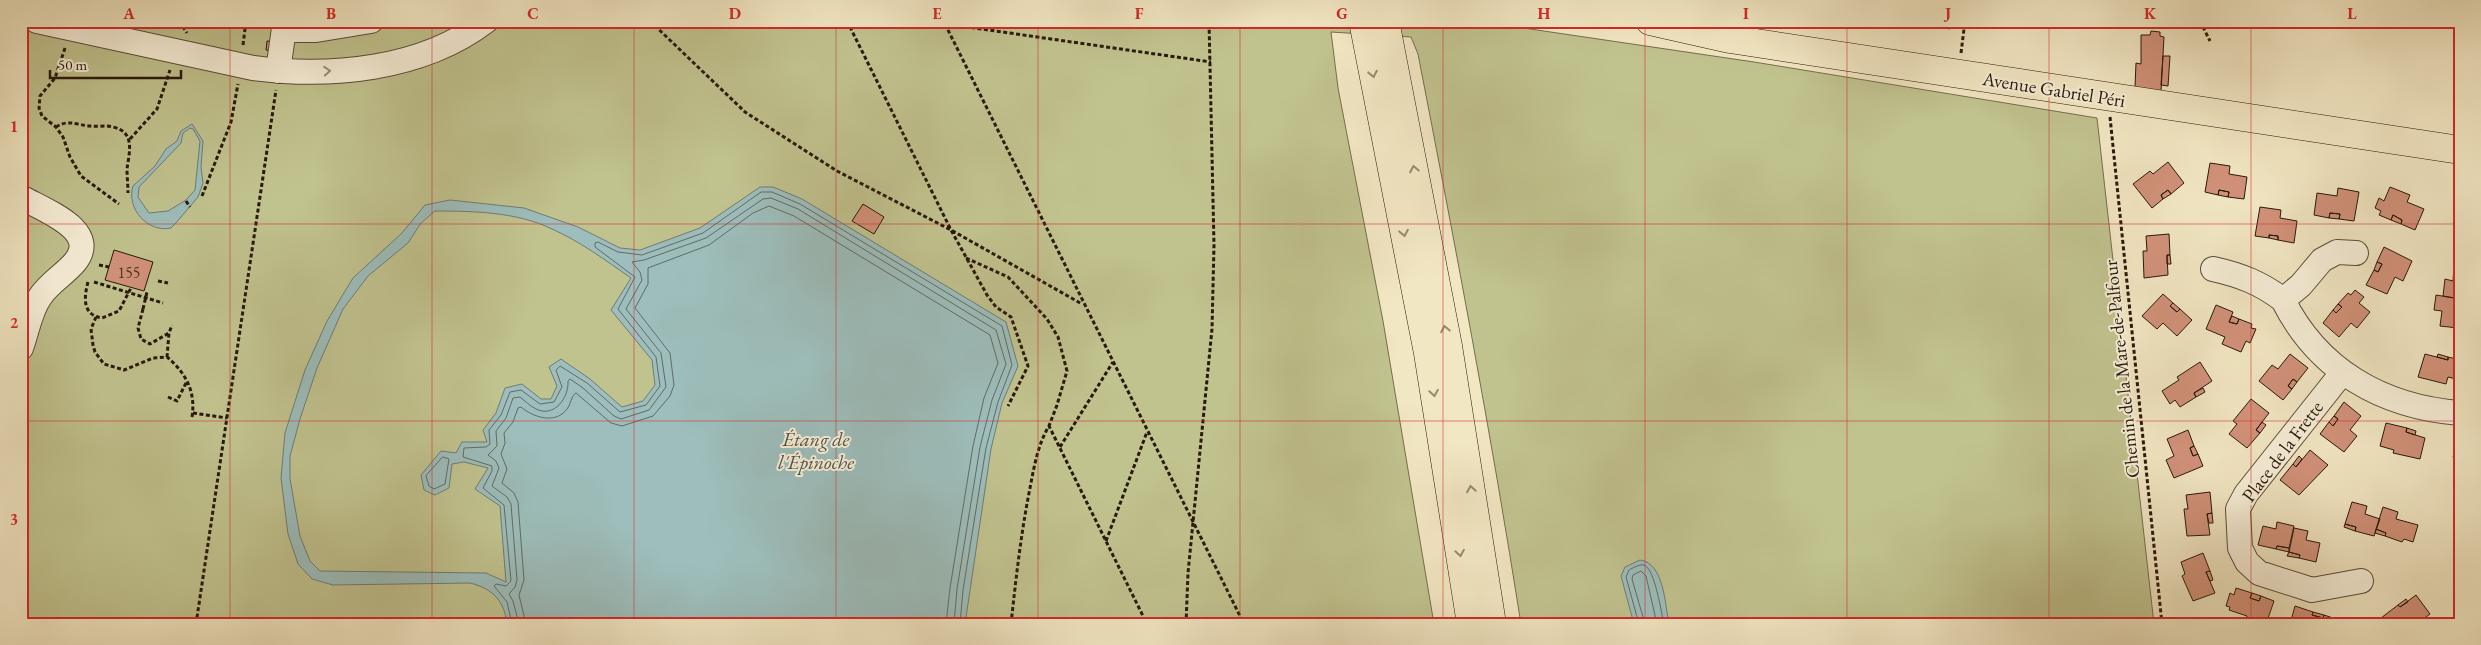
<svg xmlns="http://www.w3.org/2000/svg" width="2481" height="645" font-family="'EB Garamond',serif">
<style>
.green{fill:#c1c38f;stroke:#746e4d}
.water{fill:#9dbebc;stroke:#6e7c75;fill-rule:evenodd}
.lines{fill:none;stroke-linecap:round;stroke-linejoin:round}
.shore{stroke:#626b64;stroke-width:1}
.building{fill:#d2927a;stroke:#28180b}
.minor-casing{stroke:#5a4c39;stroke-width:26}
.major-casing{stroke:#28180b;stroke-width:29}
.highway-casing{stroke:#28180b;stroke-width:29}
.path{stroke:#28180b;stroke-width:3;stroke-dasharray:4 2.5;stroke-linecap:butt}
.minor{stroke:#f7efd8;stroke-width:24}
.major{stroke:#f2e7c3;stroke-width:28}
.highway{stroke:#f2e7c3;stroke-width:28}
.path-bridge{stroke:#28180b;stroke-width:3;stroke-dasharray:4 2.5;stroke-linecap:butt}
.oneway{stroke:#9a8e7c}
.oneway2{stroke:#978a70}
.grid{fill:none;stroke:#d62828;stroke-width:1;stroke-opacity:0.55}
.labels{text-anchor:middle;stroke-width:4;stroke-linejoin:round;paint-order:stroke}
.number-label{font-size:16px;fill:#523627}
.street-label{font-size:19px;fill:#28180b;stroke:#f7efd8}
.water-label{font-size:20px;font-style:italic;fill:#515249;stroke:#f7efd8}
.neatline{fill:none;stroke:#d62828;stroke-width:2}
.grid-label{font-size:16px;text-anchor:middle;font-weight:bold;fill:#d62828}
</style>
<rect width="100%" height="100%" fill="#f2e7c3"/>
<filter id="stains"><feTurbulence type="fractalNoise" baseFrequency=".004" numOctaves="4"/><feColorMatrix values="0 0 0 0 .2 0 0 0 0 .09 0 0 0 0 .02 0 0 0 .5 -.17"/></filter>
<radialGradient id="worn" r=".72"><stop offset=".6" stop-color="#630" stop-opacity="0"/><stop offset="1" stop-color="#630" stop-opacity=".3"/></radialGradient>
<path class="green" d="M21,21H1476L1754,62L2097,118L2154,624H1521C1491,433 1455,244 1418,54L1411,37L1331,32L1338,88L1383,321L1434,624H21Z
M1901,21H1951L1950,29Z"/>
<path class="water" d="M192,124L203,141L201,167L203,183L198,197L175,224L171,228C147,233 126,208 133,186L155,166L166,149L177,141L181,131ZM190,128L193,129L200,141L195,190L186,200L168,211L149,213L138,197L139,187L181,143L183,133Z
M760,187H773L802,199L1006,322L1018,366L1002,403L991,449L965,624H507C504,600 493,589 470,583L333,585L312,579L298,564L288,534L281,478L285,433L305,370L327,321L353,278L402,233L425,205L450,200L524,208L578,227L620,248L640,250L700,228ZM435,211C474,211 517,212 552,229C581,242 605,260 631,278L611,310L652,360L655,385L643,401L622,407L590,379L561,359L549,367L557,386L551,399H541L522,384L505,388L496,413L483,430L487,442H462L456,453L441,451L421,475L424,490L435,495L449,488L452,464L464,462L488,468L475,489L500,506L506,582L486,573L320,571L310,561L300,536L290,479V456L300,419L317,368L343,309L368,276L408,243L421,223Z
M1640,560C1664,563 1665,604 1669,624H1634L1621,576L1625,567Z"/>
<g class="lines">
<path class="shore" d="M443,457L449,459L445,484L434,489L429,486L426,476Z
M512,624L507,602L494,586L496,584L506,586L511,581L504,505L483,488L492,471V466L463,457L464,448L486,447L490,444L489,430L501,415L510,392L521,390L540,404L554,402L562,387L556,370L560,366L587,383L620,412L646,405L660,386L656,357L618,309L635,277L595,247V243L598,242L618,252L642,255L703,233L761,192H772L800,204L1002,326L1012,365L998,402L986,448L963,590L960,624
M519,624L513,601L509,594L515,587L517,580L511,504L507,497L492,486L499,468L496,461L488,455L497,446L496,431L506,418L513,398L520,397C525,401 530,406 536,409C554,418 569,398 568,381L570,379L583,388L614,416L621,419L649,410L666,387L661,353L626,309L642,280L640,272L632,262L644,260L706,238L763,199L771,198L798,209L996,330L1006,364L992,400L980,447L957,589L954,624
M526,624L519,595L524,580L518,502L514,493L502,483L507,469L501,454L505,443L504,433L513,422L518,408L521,407C533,417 555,425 567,409C571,404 571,396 576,393L611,423L622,426L653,416L670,396L674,385L670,353L635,308L648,284V268L709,245L753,213L769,206L794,216L990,335L998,363L984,398L973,446L950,588L946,624
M1639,624L1626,577L1629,570C1633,568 1639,564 1644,565C1655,569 1661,612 1664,624
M1645,624L1632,579L1633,575L1641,571L1646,576L1657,624"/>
</g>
<path class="building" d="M2151,31L2160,32V36L2164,37L2161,91L2135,87L2136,63L2141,64V35H2150Z
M267,41L276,42L274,51L266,50Z
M2163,56H2170L2168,86L2161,85Z
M2168,162L2184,183L2171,194L2168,190L2161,195L2163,199L2152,208L2133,184L2150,171L2153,174Z
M2210,163L2230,166L2229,174L2247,177L2244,199L2228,197L2229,192L2219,190L2218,195L2205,192Z
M2390,187L2410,195L2407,202L2424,209L2415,230L2401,224L2402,220L2393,215L2391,220L2379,215L2381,211L2375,208L2379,198L2384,201Z
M2338,188L2359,192L2354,221L2339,219L2340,214L2330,213L2329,218L2314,215L2317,193L2337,196Z
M2168,190L2171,194L2163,199L2161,195Z
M2219,190L2229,192L2228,197L2218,195Z
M863,204L884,217L874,234L852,221Z
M2260,207L2281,210L2280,218L2297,221L2294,243L2278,240V236L2269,235V238L2255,236Z
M2330,213L2340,214L2339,219L2329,218Z
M2393,215L2402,220L2401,224L2391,220Z
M2169,234L2170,255H2167L2168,275L2144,278L2143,251H2147L2146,236Z
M2269,235L2278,236V240L2269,238Z
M2384,247L2412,261L2403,281L2395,277L2387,294L2366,285L2374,270L2378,272L2382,264L2377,262Z
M114,250L153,262L144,291L105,280Z
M2167,255H2170L2171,264H2167Z
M2377,262L2382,264L2378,272L2374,270Z
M2454,267L2460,268V299L2443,296L2445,279L2453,281Z
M2355,290L2364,297L2359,303L2370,312L2357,328L2351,323L2339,337L2323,323L2333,310L2336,313L2342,307L2338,304L2348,293L2351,295Z
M2163,294L2173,303L2170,306L2177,312L2180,309L2192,320L2177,336L2163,323L2157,329L2142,316Z
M2436,295L2460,299L2457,309L2460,310L2458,328L2440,326L2442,311L2434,310Z
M2173,303L2180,309L2177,312L2170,306Z
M2338,304L2342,307L2336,313L2333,310Z
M2216,305L2233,312L2229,322L2237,324L2239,319L2252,324L2251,328L2256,329L2250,343L2246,341L2241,352L2222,344L2225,337L2206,329Z
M2232,316L2239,319L2237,324L2229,322Z
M2290,354L2308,368L2297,382L2293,379L2288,386L2292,389L2283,400L2259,381L2272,365L2278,369Z
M2425,354L2448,360V357L2460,360V380L2448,377L2446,384L2418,377Z
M2438,354L2448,357V360L2437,357Z
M2200,362L2212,381L2194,393L2196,397L2180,407L2175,400L2170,404L2162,391L2179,380L2177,377Z
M2293,379L2297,382L2292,389L2288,386Z
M2203,388L2205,392L2196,397L2194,393Z
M2251,399L2269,413L2256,430L2260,433L2247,448L2229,434L2237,424L2233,421Z
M2344,402L2361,416L2350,430L2357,436L2344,452L2320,434L2329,422L2333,426L2338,419L2334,416Z
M2334,416L2338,419L2333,426L2329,422Z
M2262,422L2266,425L2260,433L2256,430Z
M2386,423L2407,428L2406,432L2425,438L2420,459L2393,453L2394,450L2380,446Z
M2407,428L2416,431L2415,435L2406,432Z
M2188,430L2194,446L2190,448L2193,456L2198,454L2203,466L2174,478L2166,460L2174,456L2167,439Z
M2194,446L2198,454L2193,456L2190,448Z
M2310,450L2328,465L2299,495L2280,480L2293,464L2296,467Z
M2460,453V482L2455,470L2458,468L2453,456Z
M2299,456L2302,459L2296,467L2293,464Z
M2210,492L2212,513L2207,514L2210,535L2187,536L2184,509H2188L2186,495Z
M2352,502L2367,506L2365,514L2380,519L2374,536L2355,531L2356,527L2345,524Z
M2383,507L2398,512L2396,519L2418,525L2413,542L2404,539L2402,542L2385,536L2386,533L2376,529Z
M2212,513L2213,523H2209L2207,514Z
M2277,522L2294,526L2289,548L2277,546L2276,549L2258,545L2263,526L2276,529Z
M2345,524L2356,527L2355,531L2344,527Z
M2294,528L2308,531L2306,540L2320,543L2316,562L2299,558L2300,555L2289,552Z
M2376,529L2386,533L2385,536L2375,533Z
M2277,546L2289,548V552L2276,549Z
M2289,552L2300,555L2299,558L2287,556Z
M2203,553L2210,571L2206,572L2215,593L2193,601L2182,576L2185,574L2181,562Z
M2210,571L2213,580L2210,581L2206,572Z
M2236,588L2252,593L2250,598L2259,601L2261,596L2274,601L2266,624H2245L2247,616L2229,610L2230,607L2226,606L2230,593L2234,595Z
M2252,593L2261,596L2259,601L2250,598Z
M2416,595L2430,614L2417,624H2385L2381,618L2398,605L2400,607Z
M2406,599L2408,602L2400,607L2398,605Z
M2295,606L2313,612L2312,615L2323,618L2321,624H2290Z
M2313,612L2324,615L2323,618L2312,615Z
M2324,615L2333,618L2332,621L2323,618Z
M2323,618L2332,621L2333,618L2353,624H2321Z"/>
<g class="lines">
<defs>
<path id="minor" d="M37,21L253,68C330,78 422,70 486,21
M284,30H316L371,21
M278,71L285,21
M21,197C43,210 101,230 75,262C64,275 49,283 40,297C30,311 27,332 21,348
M2213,269C2240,275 2261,283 2283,300L2301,285L2322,260L2337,252L2356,253
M2283,300C2318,370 2382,407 2460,413
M2342,373L2246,494L2238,509L2240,548L2247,562L2259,573L2312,590L2361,581"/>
<path id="major" d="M1650,21L1730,39L2460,150"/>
<path id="highway" d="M1363,21L1428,353L1471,624
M1385,21L1448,346L1492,624"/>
</defs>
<use href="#minor" class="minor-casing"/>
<use href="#major" class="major-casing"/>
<use href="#highway" class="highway-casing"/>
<path class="path" d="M179,21L187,33
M650,21L745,112L837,171L951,230L1082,304
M847,21L951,230L987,295L996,307L1011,317L1028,366L1008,406
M926,21L1211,62
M2200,21L2210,41
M945,24L1244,624
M243,45L246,21
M65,48L55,78L40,96L39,108L42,116L56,127L63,137L70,157L81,176L119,204
M1961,53L1965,21
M2110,117L2162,624
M56,127C68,119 77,125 90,126C97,127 106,125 113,127C136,132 129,153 127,169C127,177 128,185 128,193
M130,139L157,109L170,70
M202,196L231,122L238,84
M186,201L190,207
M966,258L1008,277L1047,319L1058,337L1067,371L1057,405L1049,426
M99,265L109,267
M158,281L168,283
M88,282C84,297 82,315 102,318L119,311L131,288
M94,282L163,303
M143,309L138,328L141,339L150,344L169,333
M96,317L91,329L93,345L95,352L104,364L124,370L153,358L167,357C186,373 196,392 192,417
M167,357L169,333L172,325
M168,397L177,401L187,381
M193,413L227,418
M1060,447L1113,362
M1106,541L1147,432
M196,624L276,90
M1011,624C1016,578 1021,533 1030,488C1034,467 1038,444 1049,426L1147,624
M1186,624L1188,573L1212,329L1214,245L1209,21"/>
<use href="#minor" class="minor"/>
<use href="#major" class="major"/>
<use href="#highway" class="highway"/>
<path class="path-bridge" d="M143,309L147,292"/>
</g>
<defs><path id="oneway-chevron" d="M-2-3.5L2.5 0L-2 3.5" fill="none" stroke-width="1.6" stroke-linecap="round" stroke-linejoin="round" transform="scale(1.25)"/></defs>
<use class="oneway" href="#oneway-chevron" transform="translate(327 71) rotate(-4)"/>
<g class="oneway2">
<use href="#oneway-chevron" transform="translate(1373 74) rotate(79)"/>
<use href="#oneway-chevron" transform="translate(1414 169) rotate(-101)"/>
<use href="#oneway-chevron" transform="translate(1404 233) rotate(79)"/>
<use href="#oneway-chevron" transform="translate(1445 329) rotate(-101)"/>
<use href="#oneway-chevron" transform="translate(1434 393) rotate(81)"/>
<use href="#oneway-chevron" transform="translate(1471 489) rotate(-99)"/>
<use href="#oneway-chevron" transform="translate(1460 553) rotate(81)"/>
</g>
<path class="grid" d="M230,21V624M432,21V624M634,21V624M836,21V624M1038,21V624M1240,21V624M1443,21V624M1645,21V624M1847,21V624M2049,21V624M2251,21V624M21,224H2460M21,421H2460"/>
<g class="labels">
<g class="number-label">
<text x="129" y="278">155</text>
</g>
<g class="street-label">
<text transform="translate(2054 89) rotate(9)" y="7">Avenue Gabriel Péri</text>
<text transform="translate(2121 369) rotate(-96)" y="7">Chemin de la Mare-de-Palfour</text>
<text transform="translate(2282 451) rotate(-53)" y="7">Place de la Frette</text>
</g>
<g class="water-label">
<text x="816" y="446">Étang de<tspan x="816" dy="23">l'Épinoche</tspan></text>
</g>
</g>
<rect width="2481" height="645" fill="none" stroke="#f2e7c3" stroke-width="55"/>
<path d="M50 70v8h131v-8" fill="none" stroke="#28180b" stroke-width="2.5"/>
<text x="58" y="70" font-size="15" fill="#28180b" stroke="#f7efd8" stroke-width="4" paint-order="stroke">50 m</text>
<rect x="28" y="28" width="2426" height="590" class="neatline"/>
<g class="grid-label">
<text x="129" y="19">A</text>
<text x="331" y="19">B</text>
<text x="533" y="19">C</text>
<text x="735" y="19">D</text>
<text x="937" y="19">E</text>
<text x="1139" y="19">F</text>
<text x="1342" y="19">G</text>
<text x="1544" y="19">H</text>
<text x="1746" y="19">I</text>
<text x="1948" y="19">J</text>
<text x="2150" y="19">K</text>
<text x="2352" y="19">L</text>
<text x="14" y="132">1</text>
<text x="14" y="328">2</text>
<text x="14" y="525">3</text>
</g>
<rect width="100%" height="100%" filter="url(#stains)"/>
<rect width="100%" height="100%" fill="url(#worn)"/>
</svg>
